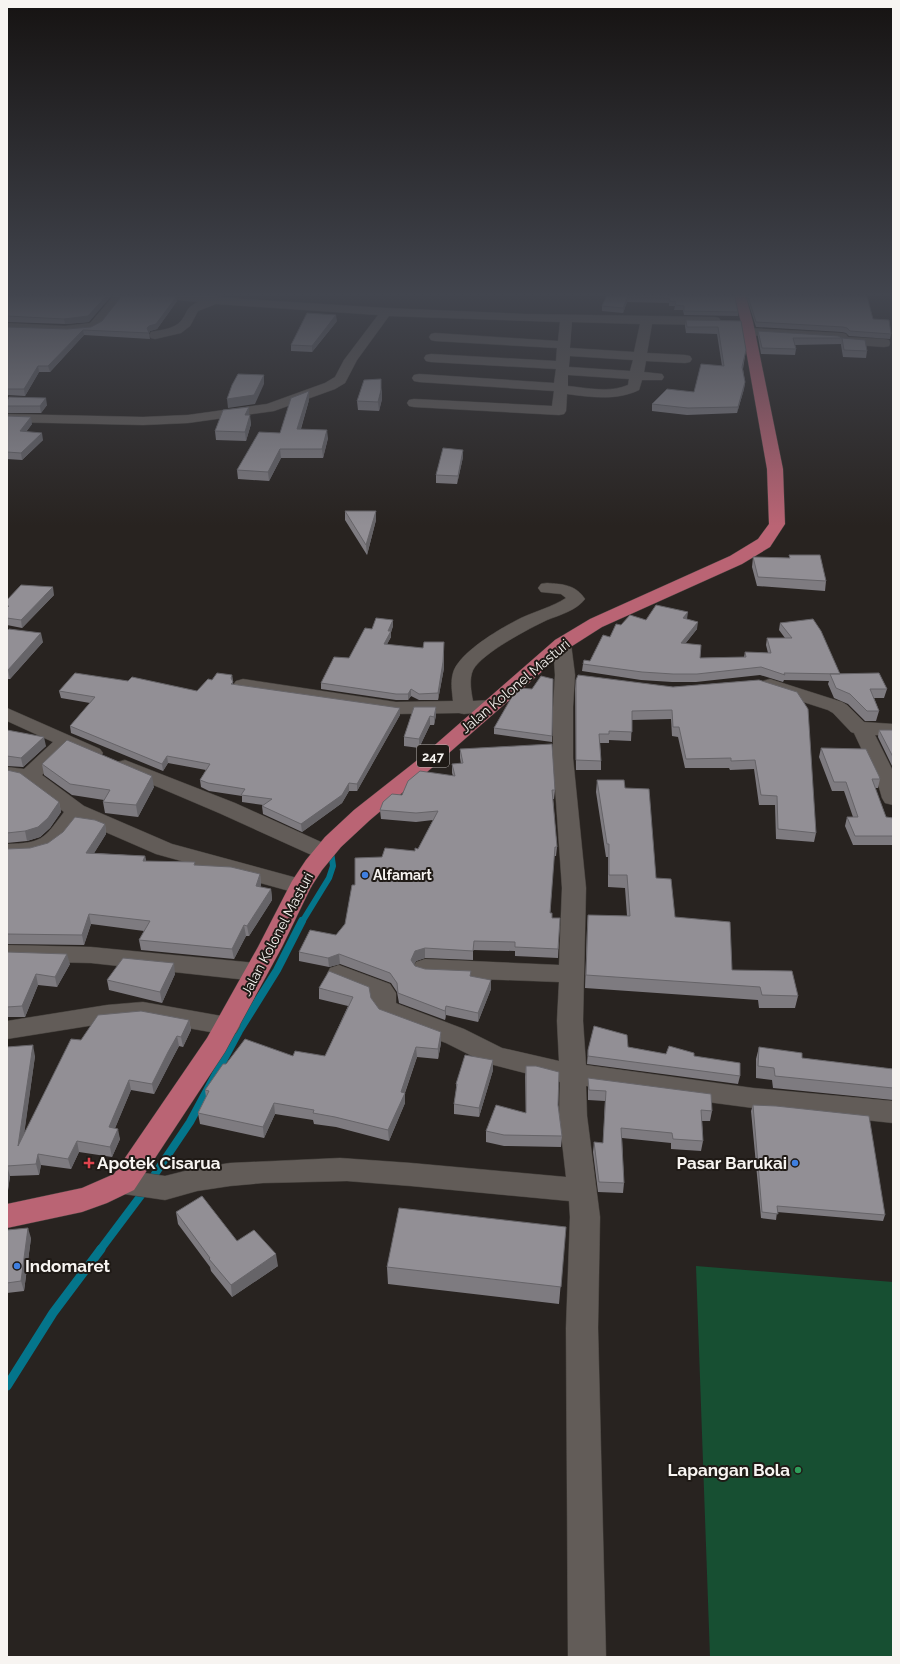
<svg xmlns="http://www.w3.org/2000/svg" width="900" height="1664" font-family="Raleway,sans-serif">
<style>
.green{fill:#174f32}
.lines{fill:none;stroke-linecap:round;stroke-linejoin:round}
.stream-far2{stroke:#04758b;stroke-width:6}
.stream-far1{stroke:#04758b;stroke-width:8}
.stream{stroke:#04758b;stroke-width:9}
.minor-casing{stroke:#44403c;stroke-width:1}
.major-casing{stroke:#44403c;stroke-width:1}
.minor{fill:#625c58;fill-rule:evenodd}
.major{fill:#ba6474;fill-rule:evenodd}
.wall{fill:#7e7b80}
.shaded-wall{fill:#666468}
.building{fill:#928f95;stroke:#666468}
.shop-dot{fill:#3f7fe0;stroke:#1f1a16;stroke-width:1.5}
.health-dot{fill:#e0444e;stroke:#1f1a16;stroke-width:1.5}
.leisure-dot{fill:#2e9e5b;stroke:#1f1a16;stroke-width:1.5}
.labels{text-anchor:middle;stroke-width:4;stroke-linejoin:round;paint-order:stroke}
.shield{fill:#1f1a16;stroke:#b6b3af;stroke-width:1}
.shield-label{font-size:13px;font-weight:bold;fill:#f7f4f1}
.street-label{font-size:14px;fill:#f7f4f1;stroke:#1f1a16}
.poi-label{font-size:14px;font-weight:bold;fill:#f7f4f1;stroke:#1f1a16;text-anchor:start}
.near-poi-label{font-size:17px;font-weight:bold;fill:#f7f4f1;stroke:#1f1a16;text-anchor:start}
</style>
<rect width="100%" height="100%" fill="#282320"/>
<path class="green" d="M696,1266L893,1282V1657H710Z"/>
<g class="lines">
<path class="stream-far2" d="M302,922L329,878L333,866L331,852"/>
<path class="stream-far1" d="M151,1180L190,1122L239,1031L277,970L302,921
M100,1250L145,1190"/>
<path class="stream" d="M7,1386L53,1313L101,1249"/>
<defs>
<path id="minor" d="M116,293H128C123,299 104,325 99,328C84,338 26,331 7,331V323L65,326L90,323Z
M144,293H182L243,299L386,308L525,314L715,317L719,318L721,321L719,324L715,325L652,324L647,353L685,355L690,356L692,359L690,362L685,363L646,361L644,372L662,374L664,377L662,380H642L639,390C616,401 591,397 567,394L566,411L564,414L559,415L414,407L409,406L407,403L409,400L414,399L552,406L554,391L419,382L414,381L412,378L414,375L419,374L554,383L556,369L431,362L426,361L424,358L426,355L431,354L556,361L557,348L435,341L431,340L429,337L431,334L435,333L558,341L560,322L389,316L357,360L345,383L335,389L274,411L188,423L143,425L7,422V414L143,417L188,415L267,404L325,383L335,377L344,360L378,315L216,304L198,311L190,326L181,333L155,339L151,338L149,335L151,332C161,330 174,329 181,321C189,311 184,309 198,302L150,297L146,296ZM572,322L640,324L634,352L570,348ZM570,356L633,360L630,371L569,367ZM568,375H569L629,379L628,385C610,393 587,388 568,386Z
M749,328L842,333L846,334L848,337L884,339L889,340L890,343L889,346L884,347L843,344L837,341L745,335L743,332L745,329Z
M547,583C563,584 576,585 585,599C577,610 560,615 547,620C530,628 482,653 473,670C469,679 471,691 473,701L491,700L498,702L501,706L498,710L464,714L459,713L396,714L243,691L236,689L233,685L236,681L243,679L396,702L453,701C452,691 450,680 454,670C463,650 501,628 521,618C536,611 552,607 566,598L561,594L541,592L538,588L541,584Z
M562,638L569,640L571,644L575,675L573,707V758L586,888L583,1021L586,1065L753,1088L893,1101V1123L753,1108L586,1086L587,1116L600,1217L598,1328L606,1657H568L566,1328L570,1217L569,1201L411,1186L347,1181L263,1183L230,1186L197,1191L165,1200L124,1194L114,1190L110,1182L114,1174L124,1170L165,1176L197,1168L230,1163L340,1158L411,1163L566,1177L559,1116L560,1082L486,1063L446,1043L380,1018C372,1011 371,1006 371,996L330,980L327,974L330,968L339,965L390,984L396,993V1003L398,1004L464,1029L502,1048L559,1061L557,1021L559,982L425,977L416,974L413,968L416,962L425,959L559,965L562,888L553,758V707L555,675L553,644L555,640Z
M770,679L842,702L847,705L864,722L893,724V736L875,735L893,771V805L885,803L882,798L878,784L854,733L851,732L833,713L828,710L763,689L760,685L763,681Z
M7,708L100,749L103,753L100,757L93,759L69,750L42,775L84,806L172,844L308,881L312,886L308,891L300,894L156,854L80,821C56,855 49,857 7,858V844C42,843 43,840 64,812L23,781L7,779V767L24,769L53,742L7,721Z
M125,760L235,803L332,847L335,852L332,857L324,859L316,857L219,813L118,770L115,766L118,762Z
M7,945L91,947L256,963L265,966L268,972L265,978L256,981L91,963L7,961Z
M143,1002L227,1017L236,1019L240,1026L236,1033L227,1035L143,1020L107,1023L7,1039V1021L107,1005Z"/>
<path id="major" d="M733,293H745L753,322L783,469L785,524L770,547L742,564L602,627L569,648L434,766L370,820L341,847L322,870L311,887L282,947L225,1052L134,1190L107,1203L82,1212L7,1228V1204L82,1188L114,1174L207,1038L258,947L292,881L306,860L325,837L354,810L420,758L555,640L590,619L730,556L758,539L769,524L767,469L741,322Z"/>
</defs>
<use href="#minor" class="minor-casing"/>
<use href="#major" class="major-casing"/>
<use href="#minor" class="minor"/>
<use href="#major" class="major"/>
</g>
<path class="wall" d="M7,293L89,322L65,324L7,322Z
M608,293H734L738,312V316L684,315L683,310H674L675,306H669V303L627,302L623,313L602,311V306Z
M745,293H866L873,319L891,334L890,339L849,336L846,333L842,332L756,327Z
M877,293H893V295Z
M177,301L157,329L150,331L149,333L150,339L84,335L50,372H39L25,396L7,395V327L67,329L91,327Z
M686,320L741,321L746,350L743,369L745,382L744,389L737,413L687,415L652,411V404L694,392L722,366L717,334L686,333L685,326Z
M337,321L312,352L291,351V345Z
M758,331L842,338L841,344L795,345L796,349L795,355L761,354L758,337Z
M842,338L867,351L866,358L843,357L841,345Z
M382,399L379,411L358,410L357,401Z
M309,400L301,429L328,438L323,458H281L269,481L238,479L237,470L280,433Z
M7,401L47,405L41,413H7Z
M249,415L251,424L246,441L216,440L215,431Z
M7,417L32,424L26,432L43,440L22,460L7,459Z
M463,450V457L457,484L436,483V475Z
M345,511H376V520L367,555L345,520Z
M789,555L826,581L825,591L757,586L752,567L753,557L789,558Z
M54,595L22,628L7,625V600Z
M687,619L697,629L685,644L700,658L744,657L745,652L768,653L766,645L767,638H785L779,630L780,623L840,674L887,689L884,698H874L879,711L876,721H865L848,704L834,698L828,684L829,681L784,680L783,682L760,675L696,682H672L641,680L582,671L583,664L590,661L621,625L646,620Z
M393,626L391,632V637L387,644L444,668L438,700H419L411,696L408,700H396L321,689V683L349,658L372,629Z
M7,631L43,642L10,679H7Z
M232,675L233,684L400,715L357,791H349L342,803L302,832L263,814L262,806L263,805L242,802V796L209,791L201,787L200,780L206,770L168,763L163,771L71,733L70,726L90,703L61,698L59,691H197L212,680Z
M553,679L552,742L494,734V728L532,689Z
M576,680L673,687L759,680L816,833L814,842L776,839L775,805H759L754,769L730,770L729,768H685L678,737L672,736L671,719L632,720L631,741L609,740V743H600L601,761V770H576L575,689Z
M436,707V715L434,725H430L419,748L404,746V737Z
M7,730L46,746L23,767L7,766Z
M879,730H893V768L878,737Z
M821,748L880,779L878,788H875L886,817L893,818V845H853L845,826L847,817H853L844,791H832L819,757Z
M460,749L555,790L554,799H553L557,847L556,856H554L550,913L552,918H560L558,958L515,956V951L473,950V960L425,958L416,961L414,964L415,966L425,969L471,976L491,989L478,1022L446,1015L445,1020L399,1003L397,992L391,983L340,964L329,967L299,961V952L336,935L345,924L355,885L382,857L415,851L418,849L433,820L416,822L381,819L380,810L402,795L453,776L452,773V764H461L460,758Z
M42,764L154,787L138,817L105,813L103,802L104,800L72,795L44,775Z
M7,770L59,802L61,812L50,828L40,837L27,841L7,843Z
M597,780L625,788L656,878L675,917L732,970L798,996L795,1008H759L758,1000L585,988L587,928L588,915L627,916L625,888L608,887V857H606L596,792Z
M105,824L106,834L94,853L145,856L146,861L195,862V865L260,874L261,885L260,887L271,889L272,900L249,936H246L234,959L141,950L139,940L144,931L91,924L84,945L7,944V849L30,848L48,843Z
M7,952L70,964L57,987L38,985L25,1017H7Z
M175,974L162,1003L109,990L107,980Z
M319,988L371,998L379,1009L441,1043L438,1059L417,1057L405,1093V1103L389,1141L336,1127L314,1124L313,1120L275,1114L264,1138L200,1124L198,1113L206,1097L205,1090L226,1064L293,1056H325L348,1006L319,999Z
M189,1020L191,1030L183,1047L179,1046L170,1063L154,1094L131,1090L115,1128L120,1139L112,1157L79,1152L71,1169L41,1165L39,1175L10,1176L8,1190H7V1047L35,1056L24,1133L81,1040Z
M628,1047L666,1054L694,1056L740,1076L738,1084L587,1064L588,1050Z
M759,1047L802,1058L893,1069V1100L773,1088L772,1080L756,1078V1059Z
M526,1066L558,1105L562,1136L561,1147L504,1146L486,1142V1131L526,1113L525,1077Z
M493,1070L479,1117L454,1114V1104L456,1091V1084Z
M588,1078L712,1111L710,1121H702L703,1141L701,1151L671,1149V1143L622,1138L624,1183L623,1193L598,1192L593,1152L594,1142L603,1143L605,1101L588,1100Z
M753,1105L885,1215L883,1221L777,1212L776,1220L761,1218L751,1111Z
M176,1212L237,1241L278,1266L232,1297L211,1271L210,1267L178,1224Z
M566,1227L559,1304L388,1284L387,1267Z
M7,1230L31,1238L24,1291L7,1293Z"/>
<path class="shaded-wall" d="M109,293H114L89,322L65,324L64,319Z
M177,296V301L157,329L150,331L149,333L147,328L149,326Z
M628,297L627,302L623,313V308Z
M336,315L337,321L312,352V346Z
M83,330L84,335L50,372L48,366Z
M38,366L39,372L25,396L24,389Z
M264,375V384L255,404L228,408L227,399Z
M745,382L744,389L737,413L738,407Z
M382,388V399L379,411L378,402Z
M309,391V400L298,438L297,429Z
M46,398L47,405L41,413L40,406Z
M249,407V416L245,415Z
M250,415L251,424L246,441L245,432Z
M31,417L32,424L21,438L20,431Z
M327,430L328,438L323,458L322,449Z
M42,433L43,440L22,460L21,453Z
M280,449L281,458L269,481L268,472Z
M463,450V457L457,484L458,476Z
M376,511V520L367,555L366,545Z
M53,587L54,595L22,628L21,620Z
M688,612L687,619L683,625V618Z
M393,620V626L391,632V637L384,650V644L388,631Z
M698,622L697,629L680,650L681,643Z
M41,633L43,642L10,679L8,670Z
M444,642V668L438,700V693Z
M232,675L234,689L232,691L231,678Z
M411,689V696L408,700V694Z
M436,707V715L434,725V717Z
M400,708V715L357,791V784Z
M430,716V725L419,748V739Z
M44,737L46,746L23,767L21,758Z
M167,756L168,763L163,771L162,764Z
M152,776L154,787L138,817L136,805Z
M349,783V791L342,803L302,832L301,824Z
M59,802L61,812L50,828L40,837L27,841L25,831Z
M105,824L106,834L88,863L86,853Z
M145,856L147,867L143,861Z
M260,874L261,885L258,896L256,886Z
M271,889L272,900L249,936L247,926Z
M89,914L91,924L84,945L82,935Z
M244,925L246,936L234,959L232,949Z
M425,948V958L416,961L412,969L411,960L415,951Z
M67,954L70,964L57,987L55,977Z
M339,954L340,964L329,967L328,958Z
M174,963L175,974L162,1003L160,992Z
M36,974L38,985L25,1017L22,1006Z
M491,980V989L478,1022V1013Z
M446,1006V1015L445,1020V1011Z
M189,1020L191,1030L183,1047L181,1037Z
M441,1032V1043L438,1059V1049Z
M177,1036L179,1046L170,1063L154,1094L152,1084L168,1052Z
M33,1045L35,1056L21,1157L18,1146Z
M416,1047L417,1057L404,1095L405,1093V1103L389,1141L388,1130Z
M493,1060V1070L479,1117V1108Z
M129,1080L131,1090L111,1138L109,1127Z
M274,1103L275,1114L264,1138L263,1127Z
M118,1129L120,1139L112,1157L110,1147Z
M77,1141L79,1152L71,1169L68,1159Z
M38,1154L41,1165L39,1175L36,1164Z
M7,1166L10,1176L8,1190L7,1187Z
M28,1228L31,1238L24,1291L21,1281Z
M276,1254L278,1266L232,1297L231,1285Z"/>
<path class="building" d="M7,293H109L88,316L64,319L7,316Z
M124,293H152L177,296L156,324L149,326L147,328L149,333L83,330L48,366H38L24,389H7V327L67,329L91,327L102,321Z
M608,293H734L738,312L684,311V306L675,305L676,302L669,301L670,298L628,297L623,308L602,306Z
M747,293H866L873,319L889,320L891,334L850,331L847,328L843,327L756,322Z
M307,313L336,315L312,346L291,345Z
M686,320L741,321L746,350L742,367L745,382L738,407L688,408L652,404L667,389L694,392L701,364L724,366L718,327H687Z
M758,331L838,336L842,338H793L796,349L762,348Z
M842,338L865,340L867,351L844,350Z
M238,374L264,375L254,395L227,399L232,385Z
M381,379V390L378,402L357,401L364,380Z
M309,391L297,429L327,430L322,449H280L268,472L237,470L259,432L280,433L291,398Z
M9,397L46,398L40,406H7V401Z
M249,407L245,415H250L245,432L215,431L223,410Z
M7,416L31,417L20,431L42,433L21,453L7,452Z
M443,448L463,450L458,476L436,475Z
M345,511H376L366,545Z
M789,555H820L826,581L758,577L753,557L790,558Z
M21,585L53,587L21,620L7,618V608L9,606H7V600Z
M656,605L688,612L683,618L698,622L681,643L701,645L700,658L746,657L745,652L771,653L767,638H792L780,623L813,619L821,631L840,674L784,673L785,675L761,667L697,674H673L642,672L583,664L584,660L590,661L603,635L610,637L616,624L621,625L630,615L646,620Z
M376,618L393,620L388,631H391L384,644L423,648L424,642H444L443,662L438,693L419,694L411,689L408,694H396L321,683L334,657L349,658L365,628L372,629Z
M9,629L41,633L8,670H7V631Z
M75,673L128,681L132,677L197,691L208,679L212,680L217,673L232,675L231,678L233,682L231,684L400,708L357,784L349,783L342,795L301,824L262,806L272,799L241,795L245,789L208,783L200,780L210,764L167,756L162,764L70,726L95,697L59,691Z
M879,673L887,689H870L879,711H867L850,694L836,688L830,674Z
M578,675L673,687L759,680L797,692L808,709L816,833L778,829L777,796L761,795L755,760L731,761V758L686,759L679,727H673L672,710L632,711V732L609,731V734H599L601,761L576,760V680Z
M541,676L553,679L552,736L494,728L514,693L520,688L532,689Z
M414,707H436L434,717L430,716L419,739L404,737Z
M7,730L44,737L21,758L7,756Z
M879,730H893V757Z
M67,740L152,776L136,805L103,802L110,790L70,784L42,764Z
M552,744L555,790H552L557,847H555L550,913H552V918H560L558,949L515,947V942L474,941L473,951L425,948L415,951L411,960L415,966L425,969L471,971L470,976L491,980L478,1013L446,1006L445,1011L398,993L397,983L390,973L339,954L328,958L299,952L310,930L336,935L345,924L352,885H355V858L382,857L385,848L415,851V848L418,849L438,811L416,813L380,810L383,802L392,794L402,795L408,781L420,771L455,776L452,764L463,763L460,749Z
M821,748L866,749L879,776L880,779H872L886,817L893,818V836H855L847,817H858L846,782H834Z
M7,770L20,773L59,802L48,818L38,827L25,831L7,833Z
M597,780H624L625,788L649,789L656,878L671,879L675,917L730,922L732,970L792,971L798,996L762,995L760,987L586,975L588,915L630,916L627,875H609V844H607Z
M75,817L95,820L105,824L86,853L145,856L143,861L195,862L194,865L231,867L260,874L256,886L271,889L247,926L244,925L232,949L139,940L150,921L89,914L82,935L7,934V849L30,848L48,843L63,832Z
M7,952L67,954L55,977L36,974L22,1006L7,1007Z
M123,958L174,963L160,992L107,980Z
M329,971L369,987L371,998L379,1009L441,1032L438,1049L416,1047L401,1092L405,1093L388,1130L335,1117L313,1113L314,1110L274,1103L263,1127L198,1113L209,1091L205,1090L223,1064H226L245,1039L293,1056L295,1051L325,1056L353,997L319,988Z
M141,1011L189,1020L181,1037L177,1036L168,1052L152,1084L129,1080L109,1127L118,1129L110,1147L77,1141L68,1159L38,1154L36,1164L7,1166V1047L33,1045L18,1146L71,1039L81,1040L98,1015Z
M594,1026L627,1035L628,1047L666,1054L669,1046L694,1053V1056L740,1063V1076L588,1056V1050Z
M759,1047L802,1053V1058L893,1069V1088L775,1076L774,1068L758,1066Z
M465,1055L493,1060L479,1108L454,1104L457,1084H456Z
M526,1066H536L559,1072L558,1105L562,1136L504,1135L486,1131L496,1105L526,1113Z
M588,1078L711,1094L712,1111L701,1110L703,1141L673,1139L672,1133L621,1128L624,1183L599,1182L594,1142L603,1143L606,1091L589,1090Z
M753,1105L776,1106L869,1116L885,1215L777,1206L778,1214L762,1212Z
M202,1196L237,1241L254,1230L276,1254L231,1285L209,1259L210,1258L176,1212Z
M399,1208L566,1227L561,1287L387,1267Z
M28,1228L21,1281L7,1283V1230Z"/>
<linearGradient id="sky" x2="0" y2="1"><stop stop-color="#161312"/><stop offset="0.56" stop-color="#42454e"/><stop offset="1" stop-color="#42454e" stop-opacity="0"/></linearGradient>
<rect width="900" height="526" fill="url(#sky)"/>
<g class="shop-dot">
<circle cx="365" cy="875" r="4"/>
<circle cx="795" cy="1163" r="4"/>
<circle cx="17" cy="1266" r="4"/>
</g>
<path class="health-dot" d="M87 1157h4v4h4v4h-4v4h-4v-4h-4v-4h4z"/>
<circle class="leisure-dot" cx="798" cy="1470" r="4"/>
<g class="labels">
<rect class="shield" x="417" y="745" width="32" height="22" rx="3"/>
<g class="shield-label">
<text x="433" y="761">247</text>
</g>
<g class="street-label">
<text transform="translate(515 686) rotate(-40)" y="5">Jalan Kolonel Masturi</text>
<text transform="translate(277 934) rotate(-62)" y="5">Jalan Kolonel Masturi</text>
</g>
<g class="poi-label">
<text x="373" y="880">Alfamart</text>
</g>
<g class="near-poi-label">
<text x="97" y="1169">Apotek Cisarua</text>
<text x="787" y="1169" text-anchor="end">Pasar Barukai</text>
<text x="25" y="1272">Indomaret</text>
<text x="790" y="1476" text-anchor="end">Lapangan Bola</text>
</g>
</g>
<rect width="900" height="1664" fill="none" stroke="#f7f4f1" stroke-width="16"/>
</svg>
